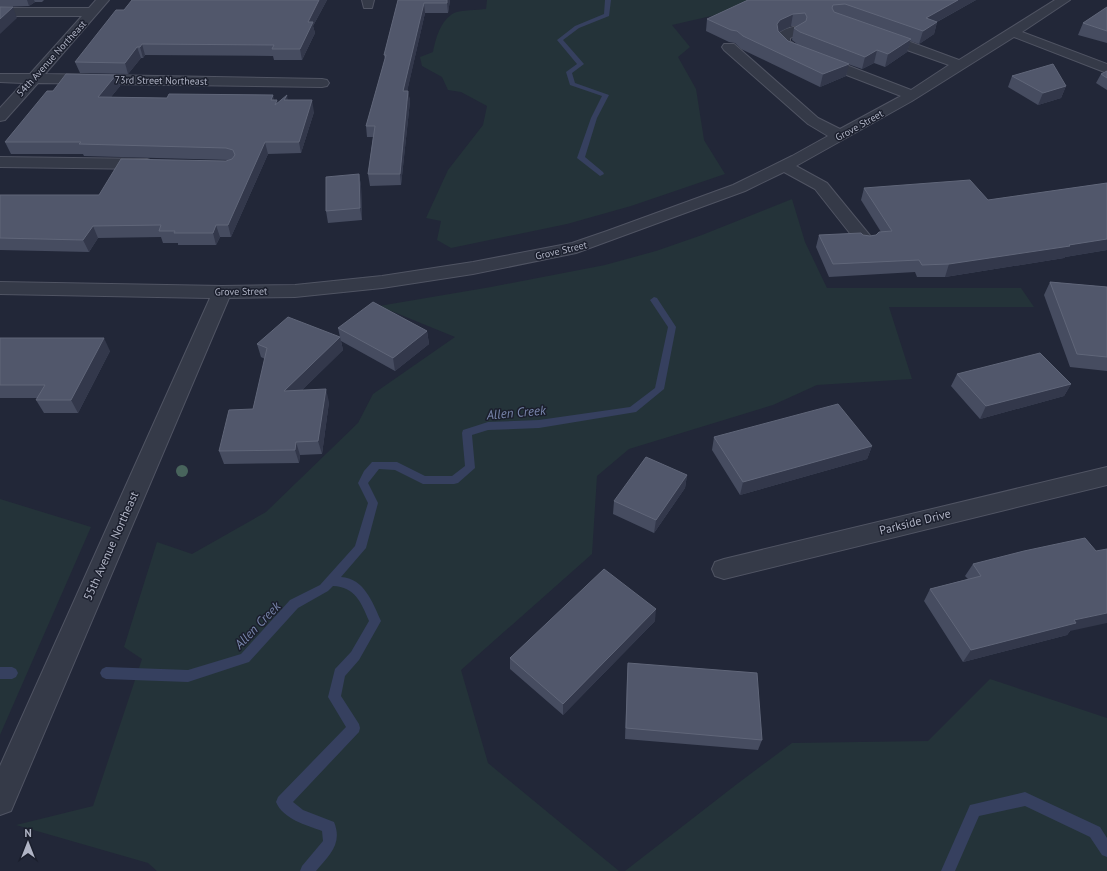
<svg xmlns="http://www.w3.org/2000/svg" width="1107" height="871" font-family="'PT Sans',sans-serif">
<style>
.green{fill:#243339}
.lines{fill:none;stroke-linecap:round;stroke-linejoin:round}
.stream{fill:#36405f;fill-rule:evenodd}
.minor-casing{stroke:#505463;stroke-width:2}
.minor{fill:#353a48;fill-rule:evenodd}
.tree{fill:#48645c}
.wall{fill:#464c60;fill-rule:evenodd}
.shaded-wall{fill:#33384b}
.building{fill:#51576b;stroke:#606679}
.labels{text-anchor:middle;stroke-width:3;stroke-linejoin:round;paint-order:stroke}
.far-street-label{font-size:10px;fill:#b0b4c5;stroke:#1b1f2d}
.street-label{font-size:12px;fill:#b0b4c5;stroke:#1b1f2d}
.water-label{font-size:13px;font-style:italic;fill:#7986ac;stroke:#1b1f2d}
</style>
<rect width="100%" height="100%" fill="#222738"/>
<path class="green" d="M487,0H748L755,4L733,11L672,25L690,47L678,57L696,89L704,140L725,174L631,206L567,224L451,248L437,240L441,221L426,218L448,170L483,125L487,106L461,92L448,90L442,77L422,66L420,57L433,52C436,38 440,21 454,13C460,10 478,10 486,9Z
M792,199L805,242L827,288H1021L1034,307H889L912,379L817,385L773,405L629,449L597,476L592,554L461,670L488,763L619,871H157L148,863L16,825L93,806L142,659L124,647L157,542L192,554L266,512L358,423L373,394L455,337L379,306L491,287L605,265L656,251L702,235Z
M0,499L91,527L0,735Z
M990,679L1107,718V871H625L737,784L792,743L928,741Z"/>
<g class="lines">
<path class="stream" d="M605,0H611L609,16L579,28L563,40L584,64L572,73L575,83L609,95L597,118L585,157L603,172L604,174L600,176L577,158L591,118L602,96L570,85L566,72L577,64L557,40L575,26L604,14Z
M654,297L657,298L676,327L664,389L636,412L539,428L488,430L472,435L475,468L458,483L454,484H423L395,470L379,469L368,483L378,503L366,548L341,577C364,578 373,603 381,621L359,660L345,676L341,696L359,724L360,728L359,732L293,802L303,810L334,822C343,844 329,855 316,871H300L302,866L323,841L322,831C306,825 283,819 276,802L278,797L346,727L328,697L335,669L351,652L369,621C361,602 355,587 333,586L328,591L298,608L249,662L188,682L106,679L102,677L100,673L102,669L106,667L188,670L241,654L290,600L320,585L355,546L368,503L358,483L364,471L372,462H397L425,476H452L465,466L462,433L463,430L488,422L539,420L630,407L655,388L668,327L650,300Z
M0,667H12L16,669L18,673L16,677L12,679H0Z
M1025,792L1100,827L1107,838V857L1102,855L1090,837L1025,806L979,816L955,871H941L970,805Z"/>
<defs>
<path id="minor" d="M96,0H109L45,74L322,79L327,80L329,83L327,86L322,87L38,83L5,120L0,121V108L23,83L0,82V74H30L82,16H0V8H89Z
M362,0H374L372,8H364Z
M1055,0H1070L1022,32L1107,64V73L1014,37L912,101L796,166L827,183L872,238L875,242L872,246L866,247L860,246L815,189L784,172L745,191L576,253L473,274L382,288L295,297L229,298L11,811L0,815V766L210,298L0,294V282L222,286L295,285L382,276L473,262L572,243L607,231L733,185L792,156L828,136L808,124L724,50L722,47L724,44H734L818,118L840,129L901,96L787,52L777,43L776,36C781,30 794,25 802,27L803,30L802,33L790,38V41L797,46L911,90L949,65L876,39L874,36L876,33H886L959,60Z
M0,157L147,159L153,161L155,164L153,167L147,169L0,167Z
M1107,467V485L724,579L715,576L712,569L715,562L724,559Z"/>
</defs>
<use href="#minor" class="minor-casing"/>
<use href="#minor" class="minor"/>
</g>
<circle class="tree" cx="182" cy="471" r="6"/>
<path class="wall" d="M0,0H44L42,2H35L29,6L0,7Z
M132,0H327L313,26L315,33L302,60H274L273,56L145,55L143,58H141L128,74L80,73L75,62L124,10Z
M398,0H450L448,13H425L407,91H408L410,101L401,185L370,186L368,174L373,137H367L366,126L385,59L384,55Z
M748,0H976L937,22L934,34L919,44L910,41L907,52L885,67L874,63L862,69L848,64L846,76L820,87L741,49L735,43L729,42L706,31L707,19ZM791,26H798L794,28L792,40L797,44L788,41L779,32Z
M1107,7V43L1078,35L1083,23Z
M1107,71V90L1096,83L1101,74Z
M116,75L120,86L111,97L274,100L277,103L288,100L314,112L301,153L268,154L231,237H220L216,245H178V243H163L161,237L98,238L89,252L0,250V195H99L229,160L84,156L83,154H11L5,142L53,91Z
M1012,76L1066,86L1061,98L1038,105L1008,87Z
M359,174L361,186L362,220L328,223L326,211Z
M1107,183V250L1065,257L1064,258L945,277H917L915,272L829,277L816,247L819,235H863L870,236L876,235L881,232L861,200L864,188L988,200Z
M1050,282L1107,287V371L1070,367L1044,295Z
M338,328L427,331L429,344L395,371L341,341L343,350L302,390L329,402L322,454L300,455L299,463L224,464L219,451L253,409L265,359L261,357L257,344L340,337Z
M0,338L110,351L78,413H44L36,400L38,398H0Z
M957,374L1071,384L1064,396L980,419L951,386Z
M714,437L872,446L867,459L740,495L712,450Z
M687,475L685,488L654,533L613,514L614,501Z
M973,564L1070,631L1067,635L963,662L924,601L930,589L968,579L965,576Z
M655,621L563,715L510,669V658Z
M628,663L762,740L758,750L625,739L627,675Z"/>
<path class="shaded-wall" d="M27,0H34L35,2L29,6Z
M319,0H327L313,26L315,33L302,60L300,49L308,22Z
M447,0H450L448,13L447,3Z
M958,0H976L922,30L926,18Z
M424,3L425,13L405,101L403,91Z
M13,7L17,18L0,34V19Z
M793,14L791,26L777,33V24L780,20Z
M937,22L934,34L919,44L923,31Z
M911,39L907,52L885,67L888,54Z
M142,44L145,55L143,58L140,47Z
M137,47L141,58L128,74L125,63Z
M877,50L874,63L862,69L865,57Z
M849,64L846,76L820,87L823,74Z
M116,75L120,86L102,108L98,97Z
M1066,86L1061,98L1038,105L1043,93Z
M408,91L410,101L401,185L400,174Z
M273,95L275,104L277,100L280,111L271,100Z
M287,95L289,106L284,100Z
M312,100L314,112L301,153L299,142Z
M265,142L268,154L231,237L228,225Z
M359,174L361,186L362,220L360,208Z
M216,225L220,237L216,245L213,233Z
M93,226L98,238L89,252L83,240Z
M1107,239V250L1065,257L1064,258L945,277L949,264Z
M427,331L429,344L395,371L393,358Z
M340,337L343,350L288,404L284,391Z
M104,338L110,351L78,413L71,400Z
M1071,384L1064,396L980,419L986,406Z
M326,389L329,402L322,454L318,441Z
M296,442L300,455L299,463L295,450Z
M872,446L867,459L740,495L743,482Z
M687,475L685,488L654,533L656,520Z
M656,609L655,621L563,715V704Z
M1107,613V623L1070,631L1067,635L963,662L971,650L1074,620Z"/>
<path class="building" d="M132,0H319L308,22H313L300,49H272L274,45L142,44L140,47H137L125,63L75,62L116,10H124Z
M398,0H447V3H424L403,91H408L400,174H368L375,126H366L386,55H384Z
M748,0H958L926,18L937,22L923,31L845,4L833,5L832,8L834,12L911,39L888,54L877,50L865,57L800,32L794,28L806,21L807,17L805,13L793,14L780,20L777,24L778,31L788,41L849,64L823,74L743,36L737,31L731,30L707,19Z
M0,7H13L0,19Z
M1107,7V31L1083,23Z
M1053,64L1066,86L1043,93L1012,76Z
M1107,71V78L1101,74Z
M66,74L116,75L98,97L167,98L169,94L273,95L271,100H277L275,105L287,95L284,100H312L299,142H265L228,225H216L213,233H174L175,231H159L161,225L93,226L83,240L0,238V195H99L121,159L226,161L232,159L235,155L233,150L226,148L79,144L81,142H5L47,91H53Z
M359,174L360,208L326,211V177Z
M970,180L988,200L1107,183V239L1069,245L1070,246L949,264L922,265L919,260L833,264L819,235L861,233L863,235L870,236L876,235L879,232L892,231L864,188Z
M1050,282L1107,287V357L1077,354Z
M373,302L427,331L393,358L338,328Z
M288,317L340,337L284,391L326,389L318,441L296,442L295,450L219,451L229,410L253,409L267,348L257,344Z
M0,338H104L71,400H36L45,385H0Z
M1040,353L1071,384L986,406L957,374Z
M838,404L872,446L743,482L714,437Z
M646,457L687,475L656,520L614,501Z
M1085,538L1096,551L1107,549V613L1074,620L1076,623L971,650L930,589L981,576L973,564L1024,551Z
M604,569L656,609L563,704L510,658Z
M628,663L757,673L762,740L626,728Z"/>
<g class="labels">
<g class="far-street-label">
<text transform="translate(51 58) rotate(-48)" y="4">54th Avenue Northeast</text>
<text transform="translate(161 80) rotate(1)" y="4">73rd Street Northeast</text>
<text transform="translate(859 125) rotate(-29)" y="4">Grove Street</text>
<text transform="translate(561 250) rotate(-13)" y="4">Grove Street</text>
<text transform="translate(241 291) rotate(-1)" y="4">Grove Street</text>
</g>
<g class="street-label">
<text transform="translate(915 522) rotate(-14)" y="4">Parkside Drive</text>
<text transform="translate(111 546) rotate(-66)" y="4">55th Avenue Northeast</text>
</g>
<g class="water-label">
<text transform="translate(516 412) rotate(-5)" y="5">Allen Creek</text>
<text transform="translate(257 625) rotate(-46)" y="5">Allen Creek</text>
</g>
</g>
<g transform="translate(28 843)" stroke="#1b1f2d" stroke-width="3" paint-order="stroke">
<path d="M0-3L7 15L0 10L-7 15Z" fill="#b0b4c5"/>
<text y="-6" font-size="11" font-weight="bold" text-anchor="middle" fill="#b0b4c5">N</text>
</g>
</svg>
